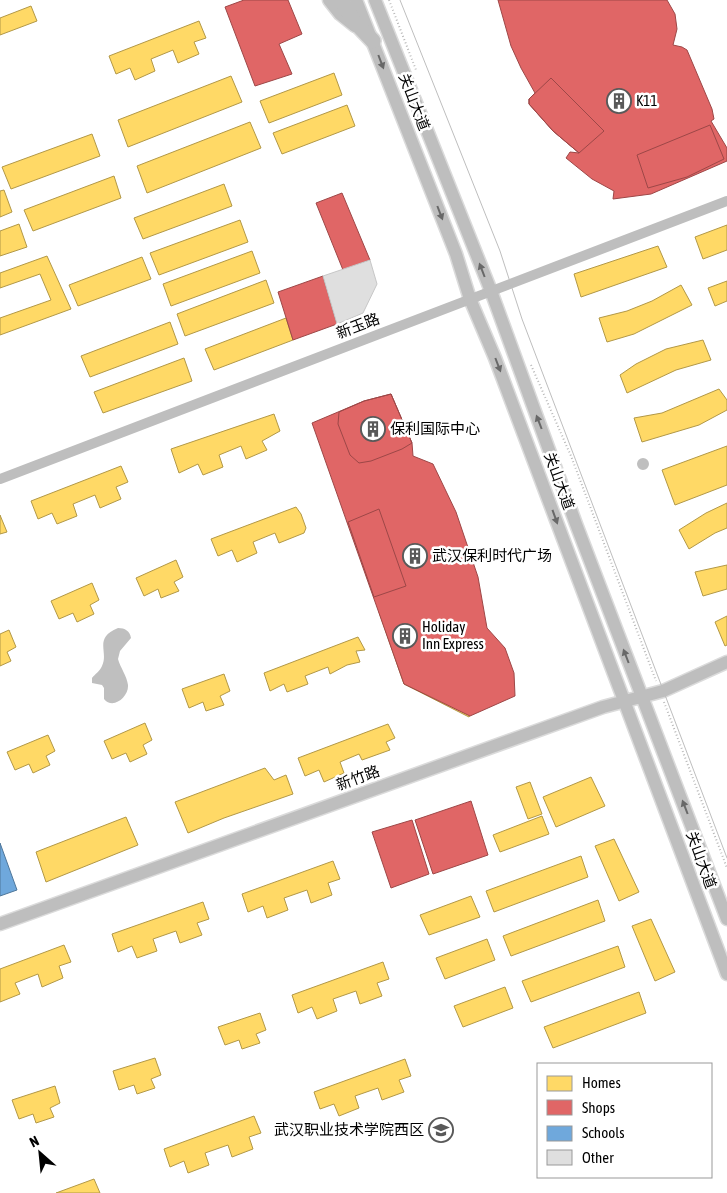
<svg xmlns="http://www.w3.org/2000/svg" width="727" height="1193" font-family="'Asap Condensed','Noto Sans SC',sans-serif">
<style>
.water{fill:#bfbfbf}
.homes{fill:#ffd966;stroke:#b29847}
.shops{fill:#e06666;stroke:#9d4747}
.schools{fill:#6fa8dc;stroke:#4e769a}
.building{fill:#dfdfdf;stroke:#c7c7c7}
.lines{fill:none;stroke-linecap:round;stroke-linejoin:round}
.major-casing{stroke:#dbdbdb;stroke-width:15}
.highway-casing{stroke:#dbdbdb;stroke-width:18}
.path{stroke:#b9b9b9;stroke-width:2;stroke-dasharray:1 2.5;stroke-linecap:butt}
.minor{stroke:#bebebe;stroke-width:10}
.major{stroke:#bebebe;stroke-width:12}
.highway{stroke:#bebebe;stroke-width:15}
.tram{stroke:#bebebe;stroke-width:1}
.oneway{fill:#686868}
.labels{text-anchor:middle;stroke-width:5;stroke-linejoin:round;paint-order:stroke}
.poi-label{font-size:15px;fill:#000;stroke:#fff;text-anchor:start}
.street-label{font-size:15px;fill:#000;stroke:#fff}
</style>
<rect width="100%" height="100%" fill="#fff"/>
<path class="water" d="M637 464a6 6 0 1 1 12 0a6 6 0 1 1-12 0Z
M118,628C125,628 130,631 131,638L120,651L118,659C120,667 127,676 128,685C129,697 113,710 104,699V688L102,685L92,683V678C95,674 100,671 102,666C109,652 93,638 118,628Z"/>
<path class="homes" d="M31,6L37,21L0,35V18Z
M199,21L206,38L194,42L199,54L178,63L173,50L151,59L155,71L135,80L130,68L116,74L109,56Z
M334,73L342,95L269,123L260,101Z
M231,76L242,102L128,147L118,120Z
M347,105L355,126L282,154L273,133Z
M250,122L261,148L147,193L137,166Z
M92,134L100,156L11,189L2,167Z
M114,176L121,198L33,231L24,210Z
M224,184L232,206L143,239L134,218Z
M4,190L12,212L0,217V191Z
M240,220L248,242L159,275L150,253Z
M19,224L27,247L0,256V231Z
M727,225V250L703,259L695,237Z
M658,246L667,267L581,297L574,274Z
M252,251L260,273L171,306L163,284Z
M47,256L71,309L0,335V318L51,300L40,274L0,288V273Z
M142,257L151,279L78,306L69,285Z
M266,280L274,303L185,336L177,314Z
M727,281V301L715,306L708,288Z
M681,285L692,305L634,334L607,342L599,318L627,311L652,301Z
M286,318L293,340L214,370L205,349Z
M170,322L178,344L90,377L81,356Z
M703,340L711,360L676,370L627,393L620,375L636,364L666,349Z
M184,358L192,381L103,413L94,392Z
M719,389L727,400V410L699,425L642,442L634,418L662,413Z
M274,414L280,431L262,441L267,450L246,459L241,446L219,455L223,467L203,475L198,464L179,473L171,449Z
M727,446V485L675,505L662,470Z
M121,466L128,482L116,487L121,499L100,508L95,495L73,504L77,516L57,524L52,513L38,519L31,501Z
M727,503V528L715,533L689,549L679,530L706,513Z
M296,507L301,514L306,528L304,533L279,543L275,533L253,542L257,553L237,562L232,550L218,556L211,539Z
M0,515L7,532L0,534Z
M176,560L183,577L174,582L179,591L161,598L158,589L144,596L136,578Z
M727,565V589L703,596L695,572Z
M92,583L99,600L90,605L94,614L77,622L73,613L59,619L51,601Z
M408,599L432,660L488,685L469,717L404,684L379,612Z
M727,616V645L725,646L715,622Z
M9,630L16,647L7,652L11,661L0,666V634Z
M358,637L365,650L356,651L360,662L347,665L330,674L328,667L305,676L308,684L287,692L284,684L270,691L264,673Z
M224,674L230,691L220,696L224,705L206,711L203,702L189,708L182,689Z
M145,723L152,740L143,745L147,754L130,762L126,753L112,759L104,741Z
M388,724L395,738L386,742L390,750L362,760L359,754L340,762L344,773L324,782L319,770L305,776L298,758Z
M48,735L55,751L46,756L50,765L33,773L29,764L15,770L7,752Z
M265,768L274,780L286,775L293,794L224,818L188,833L175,802Z
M591,777L605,806L556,827L543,797Z
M530,782L542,814L528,819L516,787Z
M542,816L549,834L500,852L493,835Z
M126,817L138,845L46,882L36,852Z
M614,839L639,892L619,901L595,846Z
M581,856L588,877L494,912L486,891Z
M333,861L340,879L328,883L332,895L311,903L307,890L284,898L288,910L267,918L263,906L248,912L242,894Z
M471,896L480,917L429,935L420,915Z
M598,900L605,921L511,956L503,936Z
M203,902L209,919L197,923L202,935L180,943L176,931L153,939L157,951L137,958L132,946L118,952L112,934Z
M651,919L675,972L655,981L632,926Z
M487,939L495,960L445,979L436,958Z
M64,945L71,962L59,966L63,978L42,987L38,974L15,983L20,994L0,1002V969Z
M618,946L625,967L531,1002L522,981Z
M383,962L389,979L377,983L382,996L360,1004L356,991L333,999L337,1011L317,1019L312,1007L298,1013L292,995Z
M505,987L513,1008L463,1027L454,1006Z
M639,992L646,1013L553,1048L544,1027Z
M260,1013L266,1030L256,1034L260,1043L242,1049L239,1040L225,1045L218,1027Z
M155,1058L161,1075L151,1079L155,1088L137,1094L134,1085L119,1090L113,1071Z
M405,1059L411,1076L399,1080L404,1092L382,1100L378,1088L355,1096L359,1108L339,1116L334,1104L320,1109L314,1092Z
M55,1086L60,1103L50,1108L54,1117L36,1123L33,1114L19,1119L12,1100Z
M254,1116L261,1133L249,1137L253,1149L232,1157L228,1145L205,1153L209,1165L188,1173L184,1161L170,1167L164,1149Z
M94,1179L100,1193H56Z"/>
<path class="shops" d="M244,0H288L302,34L279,44L292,74L255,86L225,7Z
M498,0H667L675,14L677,29L673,45L682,47L687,50L712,109L714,119L711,121L727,148V161L651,194L613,199L614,191L592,179L566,158L570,152L579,153L553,131L529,104V99L535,93L521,68L511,46Z
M551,78L604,131L579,153L553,131L529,104V99Z
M710,125L724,159L687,177L648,188L637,155Z
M342,193L370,260L343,270L316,203Z
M323,276L337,324L293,340L278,292Z
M391,394L412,443L402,449L371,461L359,463L350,455L338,424L339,412L364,401Z
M391,394L412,443L413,456L433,464L456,512L478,577L487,628L505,648L514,673L515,696L470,716L404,684L312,423L364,401Z
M379,509L406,586L374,597L348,522Z
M471,801L488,855L433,874L415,820Z
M412,820L429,874L391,888L372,832Z"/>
<path class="schools" d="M0,843L17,890L0,896Z"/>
<path class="building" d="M370,260L377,284L363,313L337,324L323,276Z"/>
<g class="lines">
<defs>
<path id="major" d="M329,0L340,14L355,26
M356,0L456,254L470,299L495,358L727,974
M375,0L491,291L576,524L727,919
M0,924L603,707L663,691L727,662"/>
<path id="highway" d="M341,0L354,21L373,41"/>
</defs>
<use href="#major" class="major-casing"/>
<use href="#highway" class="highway-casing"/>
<path class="path" d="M389,0L416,70
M531,365L571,456L656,681
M664,702L727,868"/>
<path class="minor" d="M0,479L727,201"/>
<use href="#major" class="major"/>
<use href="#highway" class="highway"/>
<path class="tram" d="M400,0L500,251L522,319L727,858"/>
</g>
<defs><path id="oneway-solid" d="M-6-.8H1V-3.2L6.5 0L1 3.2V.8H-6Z" transform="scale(1.25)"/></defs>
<g class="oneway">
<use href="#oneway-solid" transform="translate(381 62) rotate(69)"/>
<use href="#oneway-solid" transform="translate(440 213) rotate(69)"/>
<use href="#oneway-solid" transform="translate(482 270) rotate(-111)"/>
<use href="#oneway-solid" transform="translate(498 365) rotate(69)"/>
<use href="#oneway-solid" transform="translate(539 422) rotate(-111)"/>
<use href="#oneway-solid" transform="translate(555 517) rotate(70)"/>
<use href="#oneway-solid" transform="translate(626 656) rotate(-111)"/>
<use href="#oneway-solid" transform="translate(685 807) rotate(-111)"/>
</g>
<defs>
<symbol id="building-ring" viewBox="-11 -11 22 22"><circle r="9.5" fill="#fff" stroke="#595959" stroke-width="1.5"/><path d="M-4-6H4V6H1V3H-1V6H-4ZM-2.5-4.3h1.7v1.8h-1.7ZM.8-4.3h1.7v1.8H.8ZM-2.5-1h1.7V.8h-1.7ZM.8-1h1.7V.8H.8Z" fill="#595959"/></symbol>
<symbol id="university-ring" viewBox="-11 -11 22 22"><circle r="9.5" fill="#fff" stroke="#595959" stroke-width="1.5"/><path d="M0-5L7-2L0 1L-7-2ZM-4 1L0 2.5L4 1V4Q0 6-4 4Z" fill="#595959"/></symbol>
</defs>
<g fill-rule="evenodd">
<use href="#building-ring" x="605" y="87" width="28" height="28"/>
<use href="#building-ring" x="359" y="415" width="28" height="28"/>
<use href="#building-ring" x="401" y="542" width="28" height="28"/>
<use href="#building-ring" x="391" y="622" width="28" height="28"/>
<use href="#university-ring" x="427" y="1116" width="28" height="28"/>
</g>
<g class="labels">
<g class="poi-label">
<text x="636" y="106">K11</text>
<text x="390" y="434">保利国际中心</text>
<text x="432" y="561">武汉保利时代广场</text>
<text x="422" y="632">Holiday<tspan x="422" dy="17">Inn Express</tspan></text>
<text x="424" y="1135" text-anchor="end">武汉职业技术学院西区</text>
</g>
<g class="street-label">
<text transform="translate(414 102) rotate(69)" y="5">关山大道</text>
<text transform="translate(358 326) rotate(-21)" y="5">新玉路</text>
<text transform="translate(559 481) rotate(70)" y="5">关山大道</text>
<text transform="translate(358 778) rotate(-20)" y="5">新竹路</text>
<text transform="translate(701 860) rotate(70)" y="5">关山大道</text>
</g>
</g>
<rect x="537" y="1063" width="175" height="115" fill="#ffffff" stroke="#999999"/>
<rect x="547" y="1076" width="25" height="15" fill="#ffd966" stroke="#999999"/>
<text x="582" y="1088" font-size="15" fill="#000000">Homes</text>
<rect x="547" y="1100" width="25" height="15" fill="#e06666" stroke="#999999"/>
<text x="582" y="1113" font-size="15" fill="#000000">Shops</text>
<rect x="547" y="1126" width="25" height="15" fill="#6fa8dc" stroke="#999999"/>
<text x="582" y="1138" font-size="15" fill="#000000">Schools</text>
<rect x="547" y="1150" width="25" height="15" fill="#dfdfdf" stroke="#999999"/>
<text x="582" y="1163" font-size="15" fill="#000000">Other</text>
<g transform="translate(40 1153) rotate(333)" stroke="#ffffff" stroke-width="4" paint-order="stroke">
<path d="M0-4L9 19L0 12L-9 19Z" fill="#000000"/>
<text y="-8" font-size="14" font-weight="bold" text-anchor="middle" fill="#000000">N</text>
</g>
</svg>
